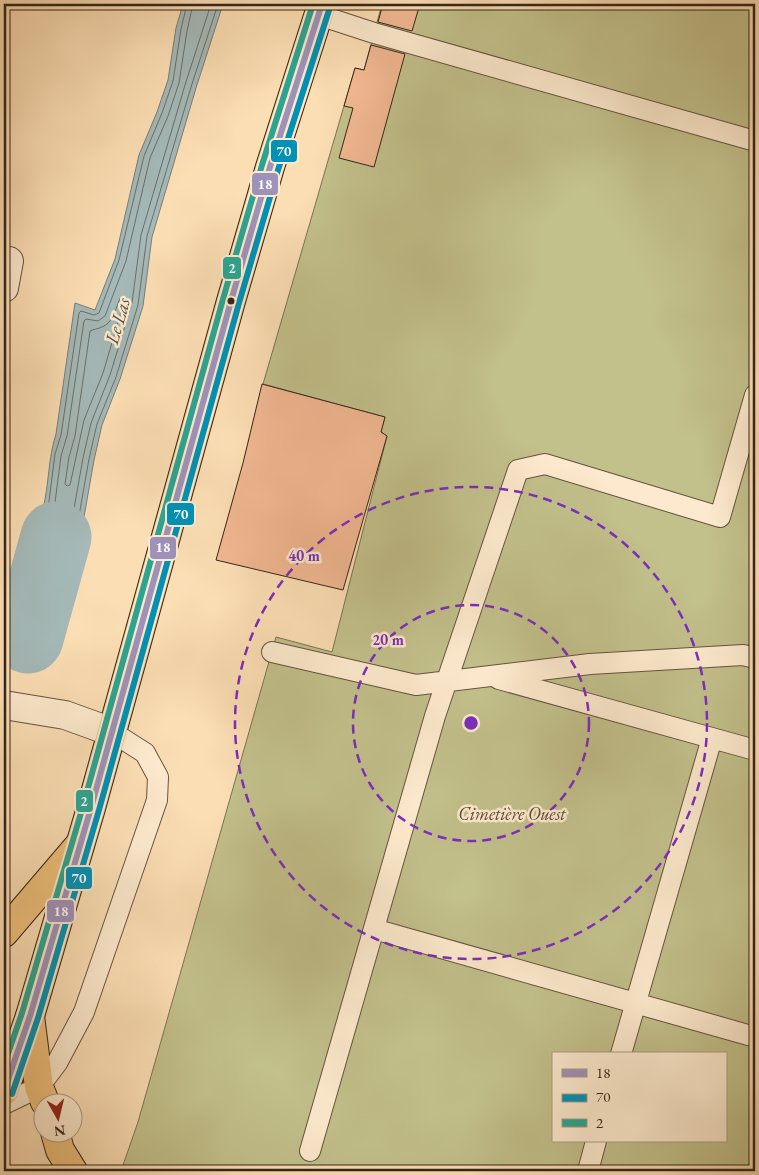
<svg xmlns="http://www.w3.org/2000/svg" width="759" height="1175" font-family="'EB Garamond',serif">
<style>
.green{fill:#c2c08b;stroke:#7a7252;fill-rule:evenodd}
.water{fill:#a4b9b8;stroke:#777e78}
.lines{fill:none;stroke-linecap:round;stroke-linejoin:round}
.shore{stroke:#6c6f68;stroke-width:1}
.river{stroke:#a4b9b8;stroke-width:71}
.building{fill:#f1b791;stroke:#332518}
.service-casing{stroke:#65533f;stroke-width:22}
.minor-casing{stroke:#65533f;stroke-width:30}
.primary-casing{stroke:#332518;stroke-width:30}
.motorway-casing{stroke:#332518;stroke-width:30}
.service{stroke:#fdeace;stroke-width:20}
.minor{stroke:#fdeace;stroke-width:28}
.primary{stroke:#eebf7a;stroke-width:28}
.motorway{stroke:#eebf7a;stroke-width:28}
.bus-1-casing{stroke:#fdeace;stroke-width:10}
.bus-2-casing{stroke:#fdeace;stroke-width:10}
.bus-3-casing{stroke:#fdeace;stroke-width:10}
.bus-1{stroke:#9f92b9;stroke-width:6}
.bus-2{stroke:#0091b5;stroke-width:6}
.bus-3{stroke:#2ba592;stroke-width:6}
.ring{fill:none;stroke:#7b2cbf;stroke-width:2.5;stroke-dasharray:9 6}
.bus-dot{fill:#332518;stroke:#fdeace;stroke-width:2}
.labels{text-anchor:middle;stroke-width:5;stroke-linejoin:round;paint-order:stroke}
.park-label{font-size:18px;font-style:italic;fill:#574c35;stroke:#fdeace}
.water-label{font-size:19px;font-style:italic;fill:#555148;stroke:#fdeace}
.centre{fill:#7b2cbf;stroke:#fdeace;stroke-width:2.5}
.ring-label{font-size:15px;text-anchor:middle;font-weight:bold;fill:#7b2cbf;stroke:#fdeace;stroke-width:5;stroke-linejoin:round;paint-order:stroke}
.line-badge{stroke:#fdeace;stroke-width:2}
.badge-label{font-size:14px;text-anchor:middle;font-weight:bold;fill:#fff}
</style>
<rect width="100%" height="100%" fill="#fcdeb4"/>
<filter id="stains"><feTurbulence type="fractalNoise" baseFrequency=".004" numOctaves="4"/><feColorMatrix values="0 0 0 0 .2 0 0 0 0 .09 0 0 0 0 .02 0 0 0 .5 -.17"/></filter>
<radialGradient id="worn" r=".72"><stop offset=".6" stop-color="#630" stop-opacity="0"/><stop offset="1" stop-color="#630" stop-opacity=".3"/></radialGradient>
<path class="green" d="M382,4H755V1171H121L138,1122L276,637L332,652L387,436L381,432L385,417L263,384L355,68L364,70ZM553,1054H725V1141H553Z"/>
<path class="water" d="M183,4H223L196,88L152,237L143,306L120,379L102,425L94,460L78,551L69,570L61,623L56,642L15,627C15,609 14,588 20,570C27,549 38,531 43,509C49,484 48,459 56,434L75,303L95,310L115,259L139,155L157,112L168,80L176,28Z"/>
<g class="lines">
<path class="shore" d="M187,4L181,29L173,81L162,113L144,156L119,260L99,313L94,315L81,311L79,313L61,435L55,454L48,509L41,536L24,573L20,601V624L50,635L53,633L56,622L64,570L73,550L89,459L97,424L116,377L138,305L147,236L191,87L218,4
M193,4L187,31L179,83L168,116L150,158L126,261L105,316L98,321L86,319L84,321L67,436L61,456L54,510L47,537L30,575L26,602L27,619L46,627L49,626L50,621L58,568L67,548L83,458L91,423L110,375L132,303L141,235L185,85L211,4
M123,297L124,302L103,373L84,420L70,485L67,486L65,484L69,457L75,436L90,331C94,329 98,329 102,327C113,323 116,308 120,298Z
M59,525L62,528L59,546L50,567L43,615L40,617L34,613L38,577Z"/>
<path class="river" d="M28,638L56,537"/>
</g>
<path class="building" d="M383,4H420L412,31L378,22Z
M371,45L405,54L374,167L339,158L353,108L344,106L355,68L364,70Z
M262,384L385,417L381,432L387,436L343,590L216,560L243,463Z"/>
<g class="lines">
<defs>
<path id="service" d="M319,15L374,33L755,141
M272,652L416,685L590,664L743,655L755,658
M499,679L755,750
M374,929L755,1037
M621,1054L712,738
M4,1104L39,1087L57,1063L84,1012L157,800L158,777L145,753L112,732
M310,1151L435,716L518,470L545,464L720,517L755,395
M588,1171L596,1141"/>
<path id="minor" d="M4,288L9,261
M4,705L65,715L112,732"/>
<path id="primary" d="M4,1091L30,1016L91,808L231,301L270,167L322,4"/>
<path id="motorway" d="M4,933L80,844
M30,1016L39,1087L45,1102
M55,1132L60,1150L73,1171"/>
</defs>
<use href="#service" class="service-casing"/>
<use href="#minor" class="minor-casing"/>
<use href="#primary" class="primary-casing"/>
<use href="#motorway" class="motorway-casing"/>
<use href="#service" class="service"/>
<use href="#minor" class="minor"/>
<use href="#primary" class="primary"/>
<use href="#motorway" class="motorway"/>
<defs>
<path id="bus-1" d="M4,1091L30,1016L91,808L231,301L270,167L322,4"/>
<path id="bus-2" d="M12,1094L38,1018L99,810L239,303L278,170L330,7"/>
<path id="bus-3" d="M4,1065L22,1013L83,806L223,299L262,165L313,4"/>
</defs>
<use href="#bus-1" class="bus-1-casing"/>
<use href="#bus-2" class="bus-2-casing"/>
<use href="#bus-3" class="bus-3-casing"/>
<use href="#bus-1" class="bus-1"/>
<use href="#bus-2" class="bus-2"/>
<use href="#bus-3" class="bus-3"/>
</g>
<g class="ring">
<circle cx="471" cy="723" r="118"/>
<circle cx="471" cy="723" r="236"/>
</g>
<circle class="bus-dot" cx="231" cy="301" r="4.5"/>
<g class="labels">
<g class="park-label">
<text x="512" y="820">Cimetière Ouest</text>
</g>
<g class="water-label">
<text transform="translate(117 321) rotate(-74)" y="7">Le Las</text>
</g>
</g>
<circle cx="471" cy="723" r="8" class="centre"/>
<g class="ring-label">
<text x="304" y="561">40 m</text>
<text x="388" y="645">20 m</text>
</g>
<g class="line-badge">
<rect x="270" y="139" width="28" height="24" rx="5" fill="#0091b5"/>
<rect x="251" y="172" width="28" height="24" rx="5" fill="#9f92b9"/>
<rect x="222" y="256" width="20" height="24" rx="5" fill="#2ba592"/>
<rect x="166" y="502" width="29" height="24" rx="5" fill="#0091b5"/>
<rect x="149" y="536" width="28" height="24" rx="5" fill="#9f92b9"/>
<rect x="75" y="789" width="19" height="24" rx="5" fill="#2ba592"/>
<rect x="65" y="866" width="28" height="24" rx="5" fill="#0091b5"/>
<rect x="46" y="899" width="29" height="24" rx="5" fill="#9f92b9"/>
</g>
<g class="badge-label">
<text x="284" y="156">70</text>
<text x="265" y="189">18</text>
<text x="232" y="273">2</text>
<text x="181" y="519">70</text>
<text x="163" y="552">18</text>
<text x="84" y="806">2</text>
<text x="79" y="883">70</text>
<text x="61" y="916">18</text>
</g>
<rect width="759" height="1175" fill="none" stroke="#fcdeb4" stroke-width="20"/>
<rect x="5" y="5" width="749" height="1165" fill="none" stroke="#332518" stroke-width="2.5"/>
<rect x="10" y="10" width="739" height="1155" fill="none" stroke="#332518"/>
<rect x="552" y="1052" width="175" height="90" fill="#fdeace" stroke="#ac9b85"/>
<rect x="562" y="1069" width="25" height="8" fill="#9f92b9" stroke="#ac9b85"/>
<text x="596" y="1078" font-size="15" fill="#332518">18</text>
<rect x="562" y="1094" width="25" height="8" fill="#0091b5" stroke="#ac9b85"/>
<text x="596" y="1102" font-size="15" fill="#332518">70</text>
<rect x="562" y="1119" width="25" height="8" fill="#2ba592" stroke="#ac9b85"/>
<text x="596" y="1128" font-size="15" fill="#332518">2</text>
<g transform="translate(58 1118) rotate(172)"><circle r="24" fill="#fdeace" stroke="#ac9b85"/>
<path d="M0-4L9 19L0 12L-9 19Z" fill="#8f2418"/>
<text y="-8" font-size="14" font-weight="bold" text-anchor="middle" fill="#332518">N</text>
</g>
<rect width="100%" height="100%" filter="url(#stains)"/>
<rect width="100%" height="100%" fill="url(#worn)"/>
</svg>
